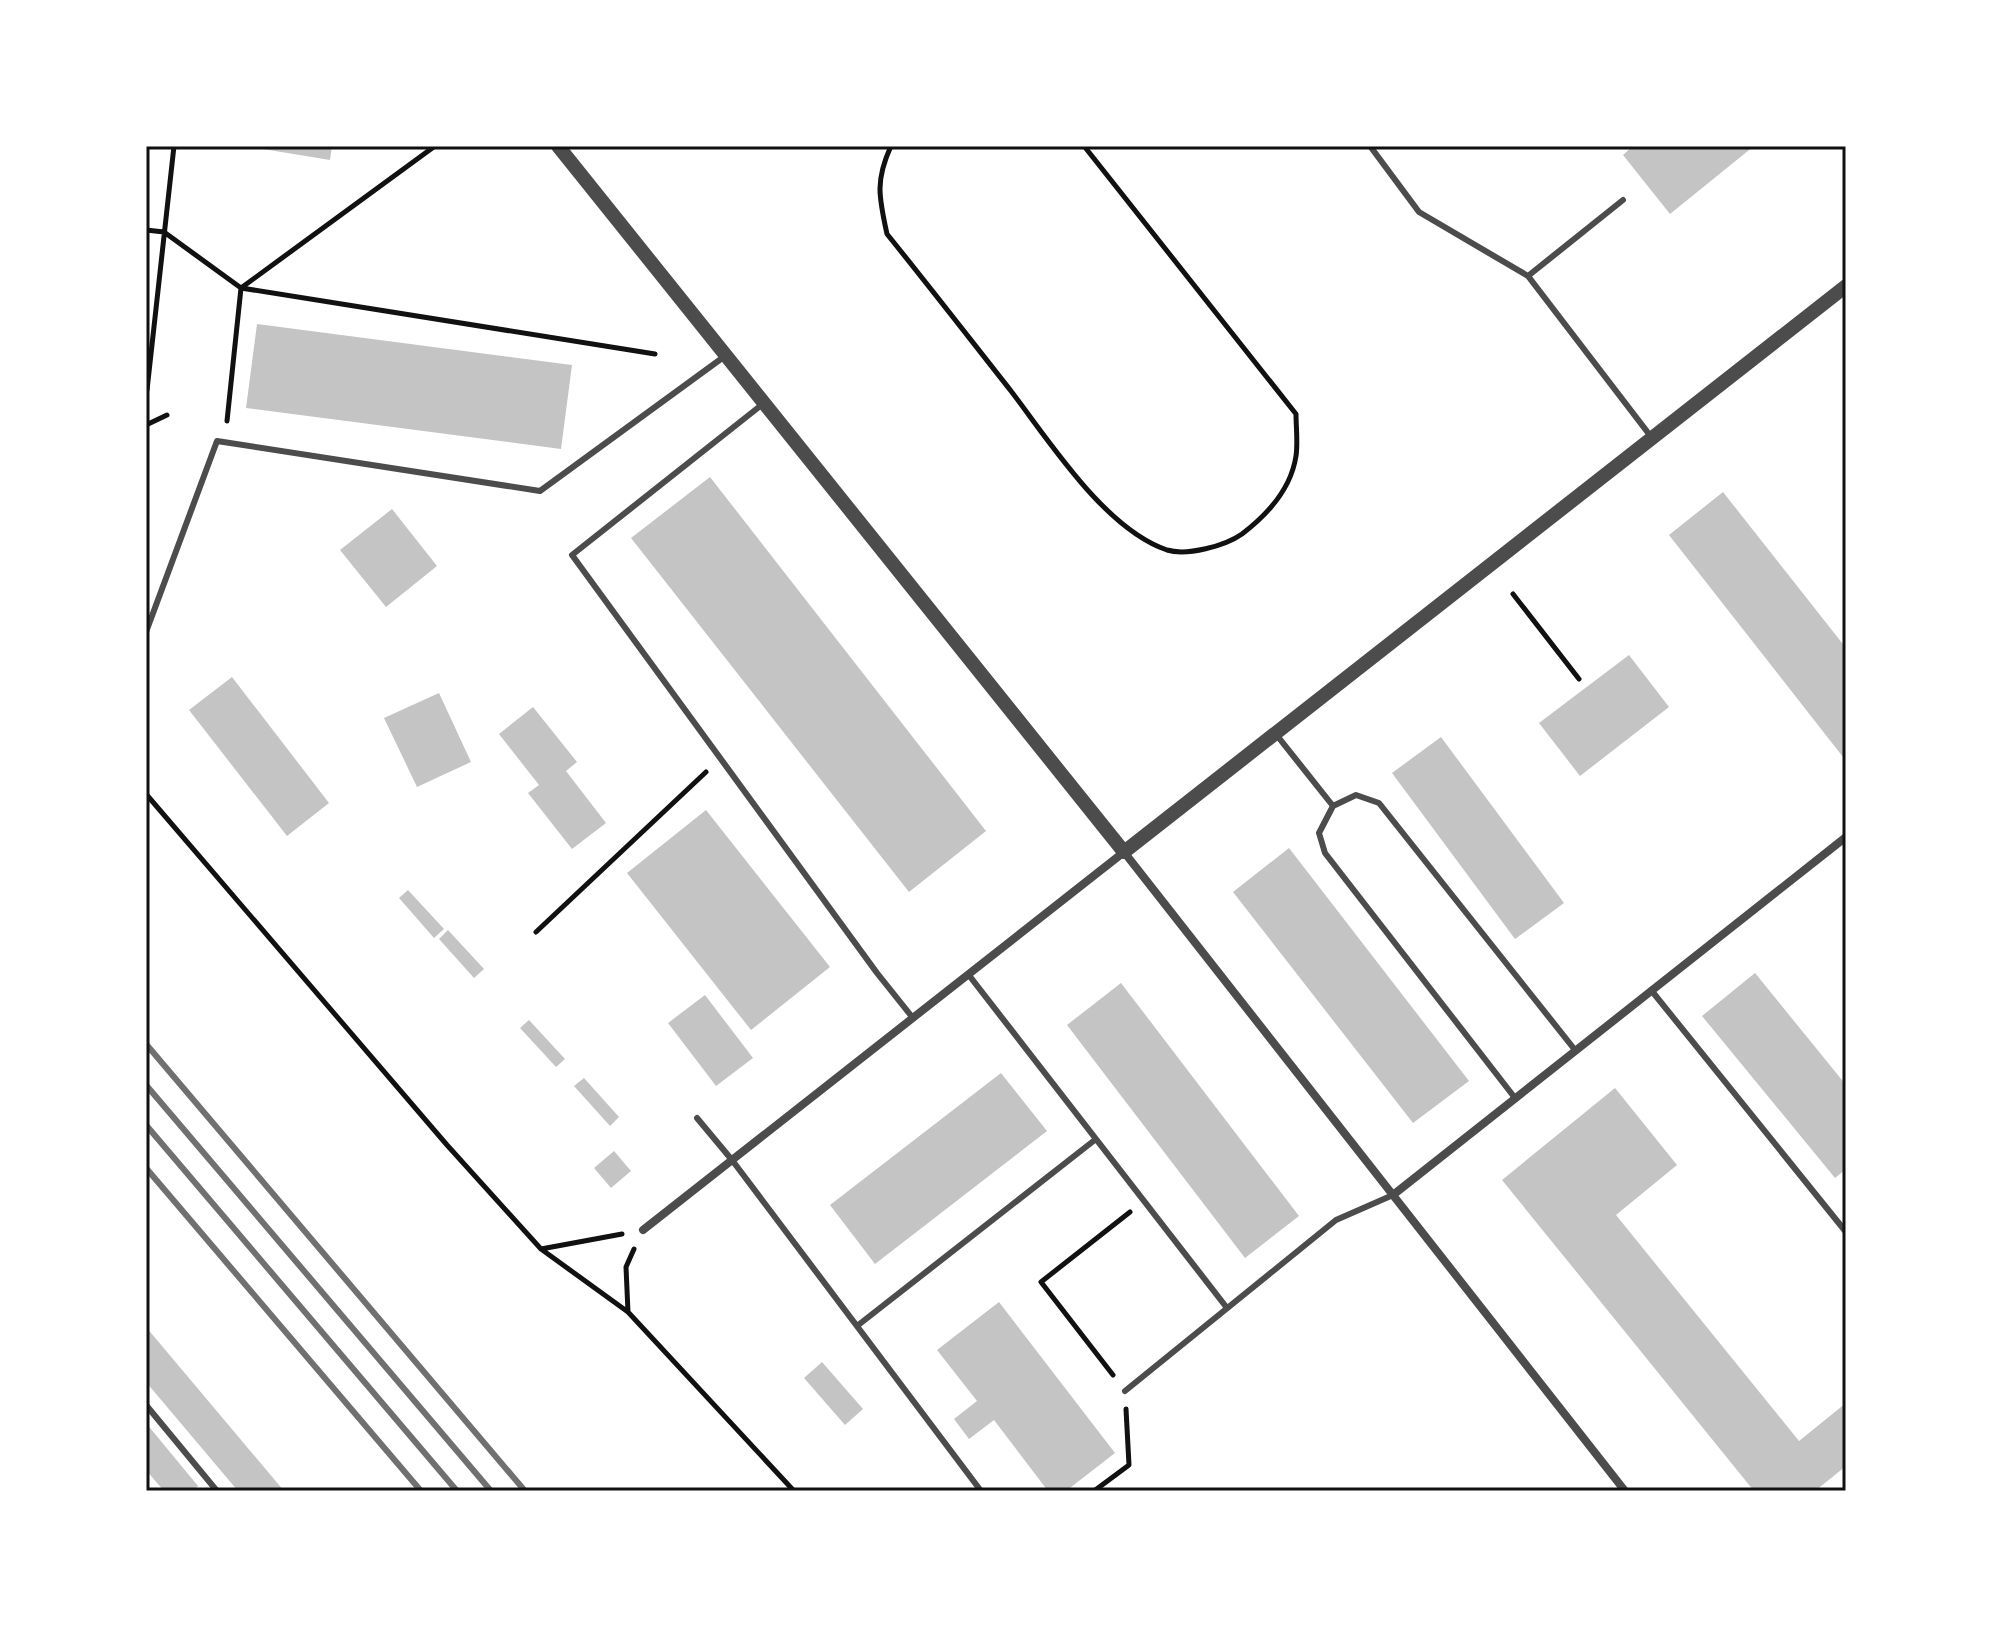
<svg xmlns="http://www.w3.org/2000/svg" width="1992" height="1637" font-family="'Open Sans',sans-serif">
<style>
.building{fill:#c4c4c4}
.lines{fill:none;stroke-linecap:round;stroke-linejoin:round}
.path{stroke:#111;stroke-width:5}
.service{stroke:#4c4c4c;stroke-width:6}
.minor{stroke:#4c4c4c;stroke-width:8}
.tertiary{stroke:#4c4c4c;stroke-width:14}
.rail{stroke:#707070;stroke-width:6}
.neatline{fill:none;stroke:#111;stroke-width:3}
</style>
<rect width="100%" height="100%" fill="#fff"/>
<path class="building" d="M245,146H332L330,160Z
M1633,146H1754L1670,214L1623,155Z
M257,324L572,365L561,449L246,408Z
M710,477L986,831L909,892L631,538Z
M1723,492L1846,648V755L1843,757L1669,535Z
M392,509L437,566L386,607L340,550Z
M1629,655L1669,707L1580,776L1539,723Z
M232,677L329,803L287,836L189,710Z
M439,693L471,762L417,787L384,718Z
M533,707L577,762L566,771L606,823L572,849L528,793L539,785L499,734Z
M1441,737L1564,903L1515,939L1392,773Z
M706,810L830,967L751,1030L627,873Z
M1289,848L1469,1081L1413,1123L1233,892Z
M408,890L444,929L434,938L399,898Z
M448,930L484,969L474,978L439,939Z
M1755,973L1846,1085V1169L1835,1178L1702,1016Z
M1121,983L1299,1216L1245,1258L1067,1025Z
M705,995L753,1058L716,1086L668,1023Z
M529,1020L565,1059L556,1067L520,1028Z
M1001,1073L1047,1131L875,1264L830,1205Z
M584,1078L619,1117L610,1126L574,1086Z
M1615,1088L1677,1165L1616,1215L1799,1441L1846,1403V1466L1815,1491H1754L1502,1180Z
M614,1151L631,1171L611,1188L594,1168Z
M999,1302L1115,1453L1066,1491H1048L994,1420L969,1439L954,1419L977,1401L937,1350Z
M146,1327L284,1491H238L146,1382Z
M822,1362L863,1409L845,1425L804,1378Z
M146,1423L198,1486L194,1491H164L146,1470Z"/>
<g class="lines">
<path class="path" d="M891,146C875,181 879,197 887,234C929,286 970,339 1011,391C1050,442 1105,529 1167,550C1187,556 1225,546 1242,534C1267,515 1291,489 1296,456C1298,443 1296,427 1296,414L1084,146
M146,230L164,232L241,288L655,354
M147,390L174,146
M227,421L241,288L435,146
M146,425L167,415
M1513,594L1579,679
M146,794L447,1145L541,1249L628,1312
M536,932L706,772
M541,1249L622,1234
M634,1249L626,1267L628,1312L794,1491
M1113,1375L1041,1282L1130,1212
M1094,1491L1129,1465L1126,1409"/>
<path class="service" d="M1370,146L1419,212L1528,276L1652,438
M1528,276L1623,200
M764,403L572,555L877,973L913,1018
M146,632L217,441L540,491L725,356
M1275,733L1333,806L1319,833L1325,853L1515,1098
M1333,806L1356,795L1379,803L1575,1050
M968,974L1227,1308
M1651,990L1846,1232
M697,1118L732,1160L981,1491
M857,1326L1096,1139
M1125,1391L1336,1220L1393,1195
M146,1405L217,1491"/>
<path class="minor" d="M1393,1195L1846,837
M643,1230L1124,852L1625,1491"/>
<path class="tertiary" d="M558,146L1124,852L1846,286"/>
<path class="rail" d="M146,1044L525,1491
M146,1085L491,1491
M146,1125L457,1491
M146,1168L421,1491"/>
</g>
<rect width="1992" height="1637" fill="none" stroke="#ffffff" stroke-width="296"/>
<rect x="148" y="148" width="1696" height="1341" class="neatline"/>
</svg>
